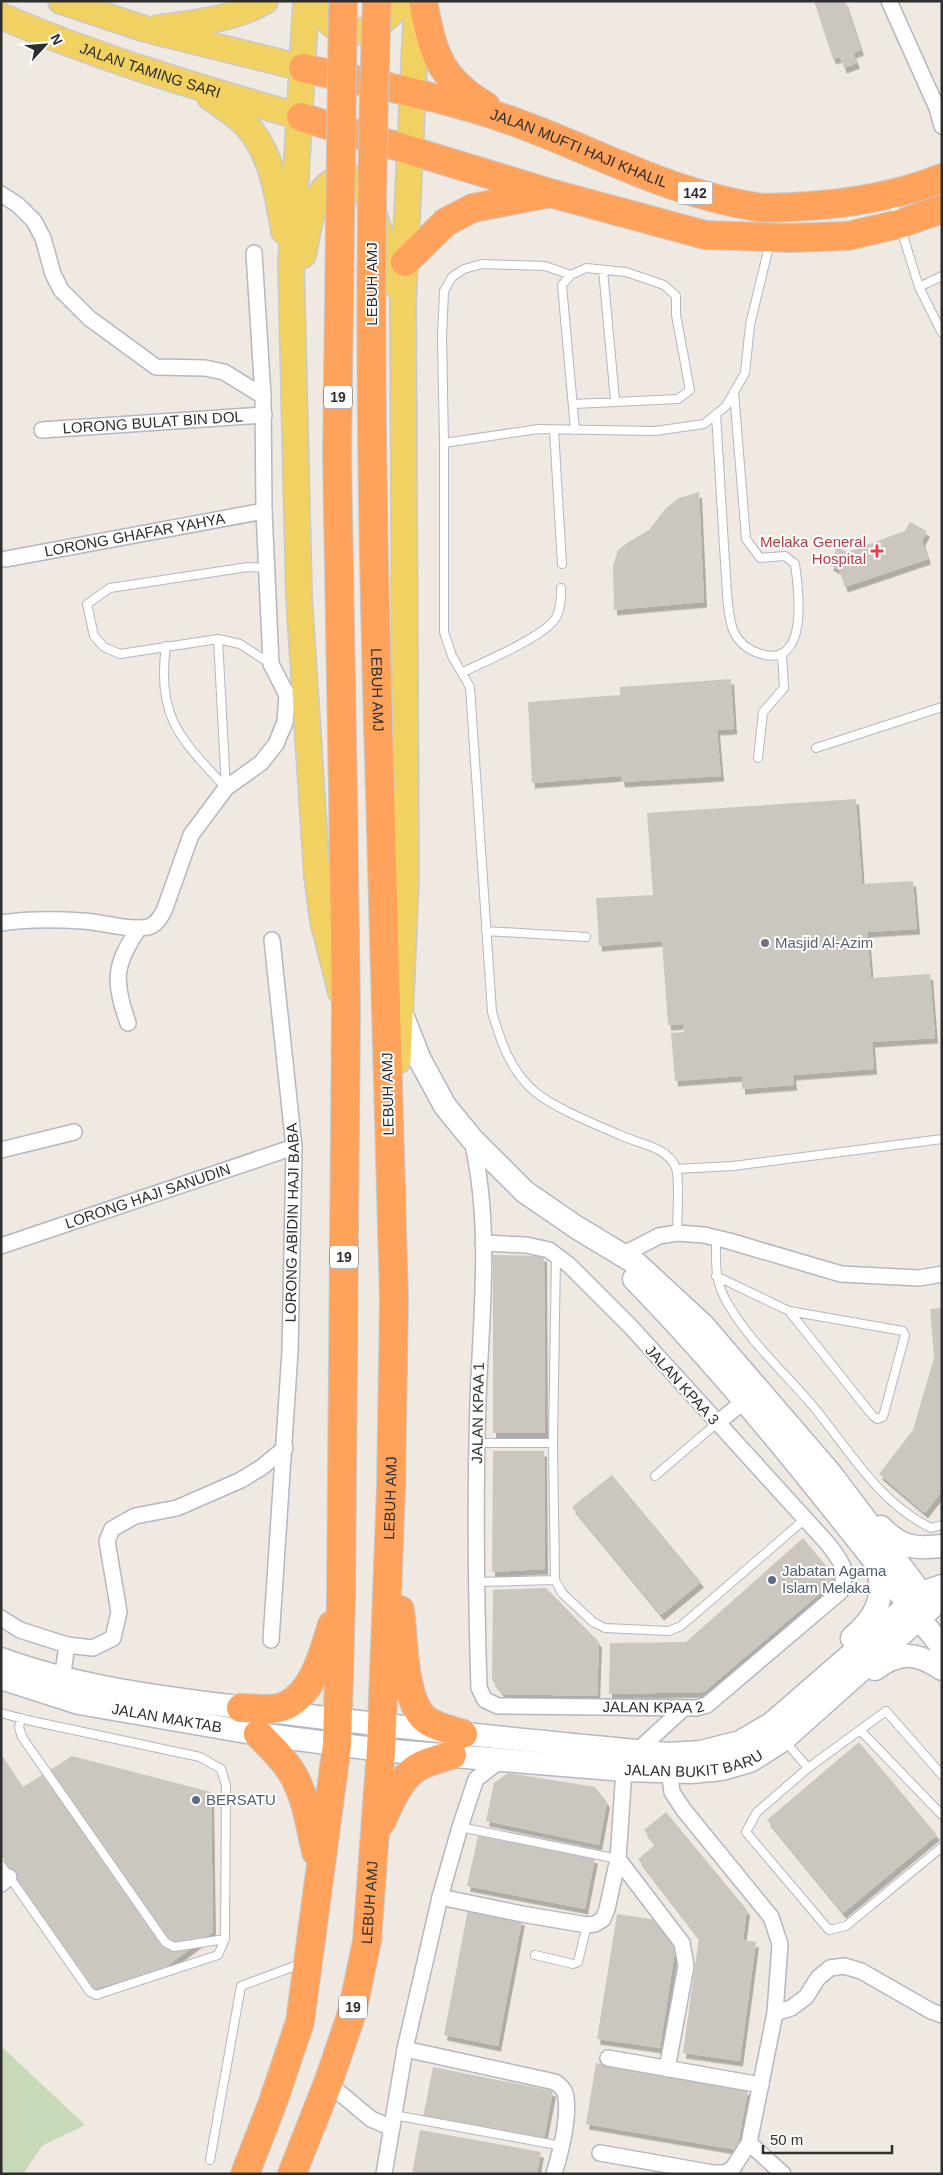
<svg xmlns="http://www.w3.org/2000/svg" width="943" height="2175" font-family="Helvetica,sans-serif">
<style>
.cemetery{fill:#c8d9b8}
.building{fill:#cbc7bf;filter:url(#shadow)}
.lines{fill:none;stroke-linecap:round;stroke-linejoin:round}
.lane-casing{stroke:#b4b7c1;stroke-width:10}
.street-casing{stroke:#b4b7c1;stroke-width:18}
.secondary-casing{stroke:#b4b7c1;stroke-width:25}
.primary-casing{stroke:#c9c9c9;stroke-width:28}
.highway-casing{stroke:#c9c9c9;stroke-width:30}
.lane{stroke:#fff;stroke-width:8}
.street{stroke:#fff;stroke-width:15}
.secondary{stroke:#fff;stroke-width:22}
.primary{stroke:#f2d163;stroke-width:25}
.highway{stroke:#ffa35c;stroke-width:28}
.highway-bridge-casing{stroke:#c9c9c9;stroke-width:30;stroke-linecap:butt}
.highway-bridge{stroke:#ffa35c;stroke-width:28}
.health-dot{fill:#e0444e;stroke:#fff;stroke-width:2}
.worship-dot{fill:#6b7280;stroke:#fff;stroke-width:2}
.service-dot{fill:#5c6f8a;stroke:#fff;stroke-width:2}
.labels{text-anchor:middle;stroke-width:4;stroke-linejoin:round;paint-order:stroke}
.shield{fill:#fff;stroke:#6d6d6d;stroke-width:1}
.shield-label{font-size:14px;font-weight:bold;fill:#2e2e2e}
.street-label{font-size:15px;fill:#2e2e2e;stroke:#fff}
.health-label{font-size:15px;fill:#be3a42;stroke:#fff;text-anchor:end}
.worship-label{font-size:15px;fill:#5b616d;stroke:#fff;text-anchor:start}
.service-label{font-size:15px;fill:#4e5e75;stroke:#fff;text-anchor:start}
</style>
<defs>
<filter id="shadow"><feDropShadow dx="3" dy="5.5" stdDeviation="0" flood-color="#0004"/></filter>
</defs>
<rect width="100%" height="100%" fill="#efe9e1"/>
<path class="cemetery" d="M1,2046L85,2125L42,2146L23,2174H1Z"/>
<path class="building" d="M814,1H845L861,50L853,53L857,63L844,68L840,57L833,59Z
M699,492L704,602L614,610L613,566L618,550L627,543L649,530L666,508L679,498Z
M910,522L927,531L922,541L928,559L845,587L839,570L830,565L837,547L847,552L905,531Z
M731,679L734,729L717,730L721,776L622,782L621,776L532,783L528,702L620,695V687Z
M856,799L862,884L913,881L917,929L867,932L871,978L930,974L935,1038L872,1042L874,1069L793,1075L794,1085L742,1089V1076L675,1081L671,1033L684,1032L683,1024L668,1025L662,941L599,946L596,898L653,895L647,813Z
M493,1255L544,1256L545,1433H493Z
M942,1308V1491L925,1513L879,1474L913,1430L934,1358L930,1309Z
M493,1451H544L545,1569L492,1572Z
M612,1475L701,1582L661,1615L572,1507Z
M803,1538L837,1579L704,1692L609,1694L610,1643L686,1642Z
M546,1588L599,1642L597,1696L503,1694L492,1680L493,1590Z
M859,1742L937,1835L843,1913L767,1820Z
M1,1754L23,1787L72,1756L211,1792L213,1932L163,1969L94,1989L1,1855Z
M508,1773L595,1787L607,1802L599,1845L486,1821L494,1783Z
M666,1812L747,1910L743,1940L756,1942L740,2061L683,2053L699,1938L638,1859L655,1845L644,1830Z
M478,1836L595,1858L585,1909L467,1886Z
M468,1909L522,1920L498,2046L444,2035Z
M617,1914L657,1920L676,1945L660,2048L597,2039Z
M596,2063L748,2090L737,2150L586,2124Z
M433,2067L553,2091L544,2138L423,2117Z
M420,2130L541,2152L537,2174H412Z"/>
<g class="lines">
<defs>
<path id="lane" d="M891,197L919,287L942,333
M603,270L615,400
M919,287L942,276
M574,404L678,399L690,390L676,315V296L664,285L626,272L586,268L571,275L562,285L575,430
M716,414C719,463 722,512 725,562C727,583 726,609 733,630C738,642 748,650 761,654C809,668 799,592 795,564L785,556L760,558L746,539L734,392
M554,430L562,564
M444,443L442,337L444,291L452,277L464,269L482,264L545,266L571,275
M267,568L248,567L110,588L87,604L94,636L104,647L120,654L218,639L240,644L271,664
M166,646C156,718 181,739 226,788L218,639
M463,672C484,662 543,637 555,619C561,611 561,597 561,588
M816,748L942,707
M758,758L763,712L784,688L782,655
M486,931L586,937
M676,1169L733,1166L942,1139
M677,1233C677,1219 680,1179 676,1168C668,1147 640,1144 622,1136C597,1125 554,1108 534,1091C510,1070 501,1042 492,1012L470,687L452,656L444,632V443L538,429L655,431L704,424L726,406L745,373L750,325L770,242
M716,1238C716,1263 714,1281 728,1304C750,1342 785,1373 813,1406C850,1451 878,1502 931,1528L942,1525
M556,1256L553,1443L555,1580L562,1593L593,1622L605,1628L669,1631L681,1626L805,1519
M716,1276L789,1311L903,1331L905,1335L883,1417L877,1419L872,1415L789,1311
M477,1443H553
M655,1476L717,1423
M476,1582L555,1580
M1,1713L27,1720L200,1757L221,1769L226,1785L225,1939L218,1955L96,1995L90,1992L1,1865
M21,1718L19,1727L22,1737L165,1942L174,1947L225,1939
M861,1731L942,1815
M785,1741L808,1768
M942,1775L886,1711L808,1768L757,1812L746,1832L829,1930L846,1926L942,1847
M460,1827L618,1859
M535,1955L573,1964L578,1962L587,1925
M394,2115L562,2146
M210,2160L241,1986L303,1963"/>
<g id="street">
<path d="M889,1L937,108L942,126"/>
<path d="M1,194L18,205L34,221L43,238L53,274L61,290L89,318L156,367L205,368L224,372L263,396L264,511L271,664L287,695L305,694"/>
<path d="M254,253L263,396"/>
<path id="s1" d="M42,430L264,415"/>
<path id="s2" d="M6,559L264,511"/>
<path d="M1,923C27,919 56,919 82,921C103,922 128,931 148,927C156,925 160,918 164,911L191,835L226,788L261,763L276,744L285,722L287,695"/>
<path d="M128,1023C113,980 114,965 139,928"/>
<path id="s3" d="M472,1141C492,1226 481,1315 478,1401C475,1497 476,1593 479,1688L485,1700L498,1706L696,1708L707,1705L840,1592C849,1568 842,1563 828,1544L631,1327L569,1265L549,1250L526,1245L483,1243"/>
<path d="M1,1150L74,1132"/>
<path id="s4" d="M1,1246L294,1147"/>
<path d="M622,1255L659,1236L677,1233L704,1235L729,1241L841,1274L919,1278L942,1274"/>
<path d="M717,1423L752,1395"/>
<path d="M1,1618L20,1630L67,1645"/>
<path id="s5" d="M271,1640L290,1351L294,1147L272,940"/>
<path d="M62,1679L67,1645L93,1648L113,1638L119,1612L107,1541L112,1529L135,1516L177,1508L241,1480L262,1467L285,1448"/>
<path d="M637,1751L684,1708"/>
<path d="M618,1859L682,1943L686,1966L667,2069"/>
<path d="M1,1884L9,1877"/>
<path d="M440,1897L522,1914L587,1925L595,1924L603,1919L607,1909L618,1859L624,1770"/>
<path d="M775,2013L791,2008L806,1997L818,1978L830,1968L844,1966L861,1971L931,2011L942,2015"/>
<path d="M405,2049L555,2082C561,2086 566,2091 566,2098C569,2119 560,2154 554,2174"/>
<path d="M608,2058L761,2085"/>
<path d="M328,2083L371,2119L392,2128"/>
<path d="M749,2143L783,2174"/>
<path d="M600,2153L713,2173H725L733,2168L749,2143L775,2013L780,1944L771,1917L683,1809L672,1792L668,1762"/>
<path d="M384,2174L405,2049L440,1897L460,1827L476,1779L502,1759"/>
</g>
<g id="secondary">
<path d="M401,1012L420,1060L445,1106L472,1139L525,1192L576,1227L637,1264L703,1325L831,1474L930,1605"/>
<path d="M634,1279C746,1394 843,1521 942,1647"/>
<path d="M881,1527C901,1548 915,1549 942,1546"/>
<path d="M852,1638C877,1616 885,1599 878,1566"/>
<path d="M1,1659C86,1690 174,1699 263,1710C398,1728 533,1741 668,1754L701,1752L740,1742L771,1724L922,1593L942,1586"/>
<path d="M875,1669C900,1651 916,1652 942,1669"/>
<path id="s6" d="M1,1678L79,1703L258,1734L381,1750L624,1770L691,1772L722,1769L750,1761L783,1740L932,1607L941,1587"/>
</g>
<g id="primary">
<path d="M61,1L145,29L303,68"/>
<path d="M306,1L291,263L299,596L317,876L323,921L341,992"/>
<path d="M320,1C327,47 384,37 398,1"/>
<path id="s7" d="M1,16C98,58 200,88 301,117"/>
<path d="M158,28C195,23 232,20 265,1"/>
<path d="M210,97C222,106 237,115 247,126C272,153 278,196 284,231"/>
<path d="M303,255C309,230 311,189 338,179C354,173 361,184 368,197L398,287"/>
<path d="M398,1061L406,879L403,303L417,1"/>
</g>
<g id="highway">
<path d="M423,1C433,52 438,78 486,106"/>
<path id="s8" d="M303,68C372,84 444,97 512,121C593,150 670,194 757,207C768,209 780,207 791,207C842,205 894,197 942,178"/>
<path d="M301,117L550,193L705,235L790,238L848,236L899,224L942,209"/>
<path d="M405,262L446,222L473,208L546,194"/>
<path d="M400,1610C404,1638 403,1698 424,1718C434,1727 451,1730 463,1734"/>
<path d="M241,1708C255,1708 274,1712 287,1705C315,1690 323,1652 332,1625"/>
<path d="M258,1734C270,1746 283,1758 292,1773C306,1796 310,1826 316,1852"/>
<path d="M381,1822C391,1802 400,1775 422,1765C431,1761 442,1758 452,1755"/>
<path d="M245,2174L273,2102L300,2022L337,1745L341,1601L346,1009L343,794"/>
<path id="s9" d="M292,2174L328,2083L352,2013L367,1941L381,1750L391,1489L394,1299L380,792"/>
</g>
</defs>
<use href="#lane" class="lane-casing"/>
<use href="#street" class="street-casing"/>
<use href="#secondary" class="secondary-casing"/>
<use href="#primary" class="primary-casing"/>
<use href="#highway" class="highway-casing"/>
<use href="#lane" class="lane"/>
<use href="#street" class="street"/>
<use href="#secondary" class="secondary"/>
<use href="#primary" class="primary"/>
<use href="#highway" class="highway"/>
<defs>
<g id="highway-bridge">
<path d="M343,1L337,455L343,794"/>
<path id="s10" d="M377,1C367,265 372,529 380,792"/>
</g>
</defs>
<use href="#highway-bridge" class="highway-bridge-casing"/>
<use href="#highway-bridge" class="highway-bridge"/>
</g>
<path class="health-dot" d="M874.5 543.5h5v5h5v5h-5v5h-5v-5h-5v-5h5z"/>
<circle class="worship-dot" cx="765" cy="943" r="5"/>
<g class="service-dot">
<circle cx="772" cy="1580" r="5"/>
<circle cx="196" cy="1800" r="5"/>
</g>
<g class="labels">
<g class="shield">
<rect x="677.5" y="181.5" width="35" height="23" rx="4"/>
<rect x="324" y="385.5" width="28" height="23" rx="4"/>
<rect x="330" y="1245.5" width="28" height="23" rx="4"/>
<rect x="339" y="1995.5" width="28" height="23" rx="4"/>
</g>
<g class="shield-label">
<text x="695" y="198">142</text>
<text x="338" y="402">19</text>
<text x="344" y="1262">19</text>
<text x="353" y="2012">19</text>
</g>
<g class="street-label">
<text dy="5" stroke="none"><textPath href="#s7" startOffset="159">JALAN TAMING SARI</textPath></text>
<text dy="5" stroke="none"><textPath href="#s8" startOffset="288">JALAN MUFTI HAJI KHALIL</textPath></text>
<text transform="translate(372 284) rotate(-90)" y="5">LEBUH AMJ</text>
<text dy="5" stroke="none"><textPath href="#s1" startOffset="111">LORONG BULAT BIN DOL</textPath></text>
<text dy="5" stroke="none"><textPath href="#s2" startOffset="131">LORONG GHAFAR YAHYA</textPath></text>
<text dy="5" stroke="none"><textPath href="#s10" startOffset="689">LEBUH AMJ</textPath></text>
<text transform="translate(388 1094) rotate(-91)" y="5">LEBUH AMJ</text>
<text dy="5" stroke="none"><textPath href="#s4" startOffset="155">LORONG HAJI SANUDIN</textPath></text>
<text dy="5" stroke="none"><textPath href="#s5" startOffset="418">LORONG ABIDIN HAJI BABA</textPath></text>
<text transform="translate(682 1385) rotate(48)" y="5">JALAN KPAA 3</text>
<text transform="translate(478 1413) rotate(-89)" y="5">JALAN KPAA 1</text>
<text dy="5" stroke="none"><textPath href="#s9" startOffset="689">LEBUH AMJ</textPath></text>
<text dy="5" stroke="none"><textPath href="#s3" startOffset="731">JALAN KPAA 2</textPath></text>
<text dy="5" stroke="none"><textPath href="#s6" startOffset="171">JALAN MAKTAB</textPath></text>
<text dy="5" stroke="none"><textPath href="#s6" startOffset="702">JALAN BUKIT BARU</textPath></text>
<text dy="5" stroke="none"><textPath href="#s9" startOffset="284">LEBUH AMJ</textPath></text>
</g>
<g class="health-label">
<text x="866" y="547">Melaka General<tspan x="866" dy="17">Hospital</tspan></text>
</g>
<g class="worship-label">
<text x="775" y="948">Masjid Al-Azim</text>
</g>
<g class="service-label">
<text x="782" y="1576">Jabatan Agama<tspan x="782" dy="17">Islam Melaka</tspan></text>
<text x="206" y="1805">BERSATU</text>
</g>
</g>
<rect width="943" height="2175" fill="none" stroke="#2e2e2e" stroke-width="5"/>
<g transform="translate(45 45) rotate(64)" stroke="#ffffff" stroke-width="4" paint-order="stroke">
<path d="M0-4L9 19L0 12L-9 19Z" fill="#2e2e2e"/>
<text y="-8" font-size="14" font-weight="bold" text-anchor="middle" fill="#2e2e2e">N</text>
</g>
<path d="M763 2145v8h129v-8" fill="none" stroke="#2e2e2e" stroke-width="2.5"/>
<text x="770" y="2145" font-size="15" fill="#2e2e2e" stroke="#ffffff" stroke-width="4" paint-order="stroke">50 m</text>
</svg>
